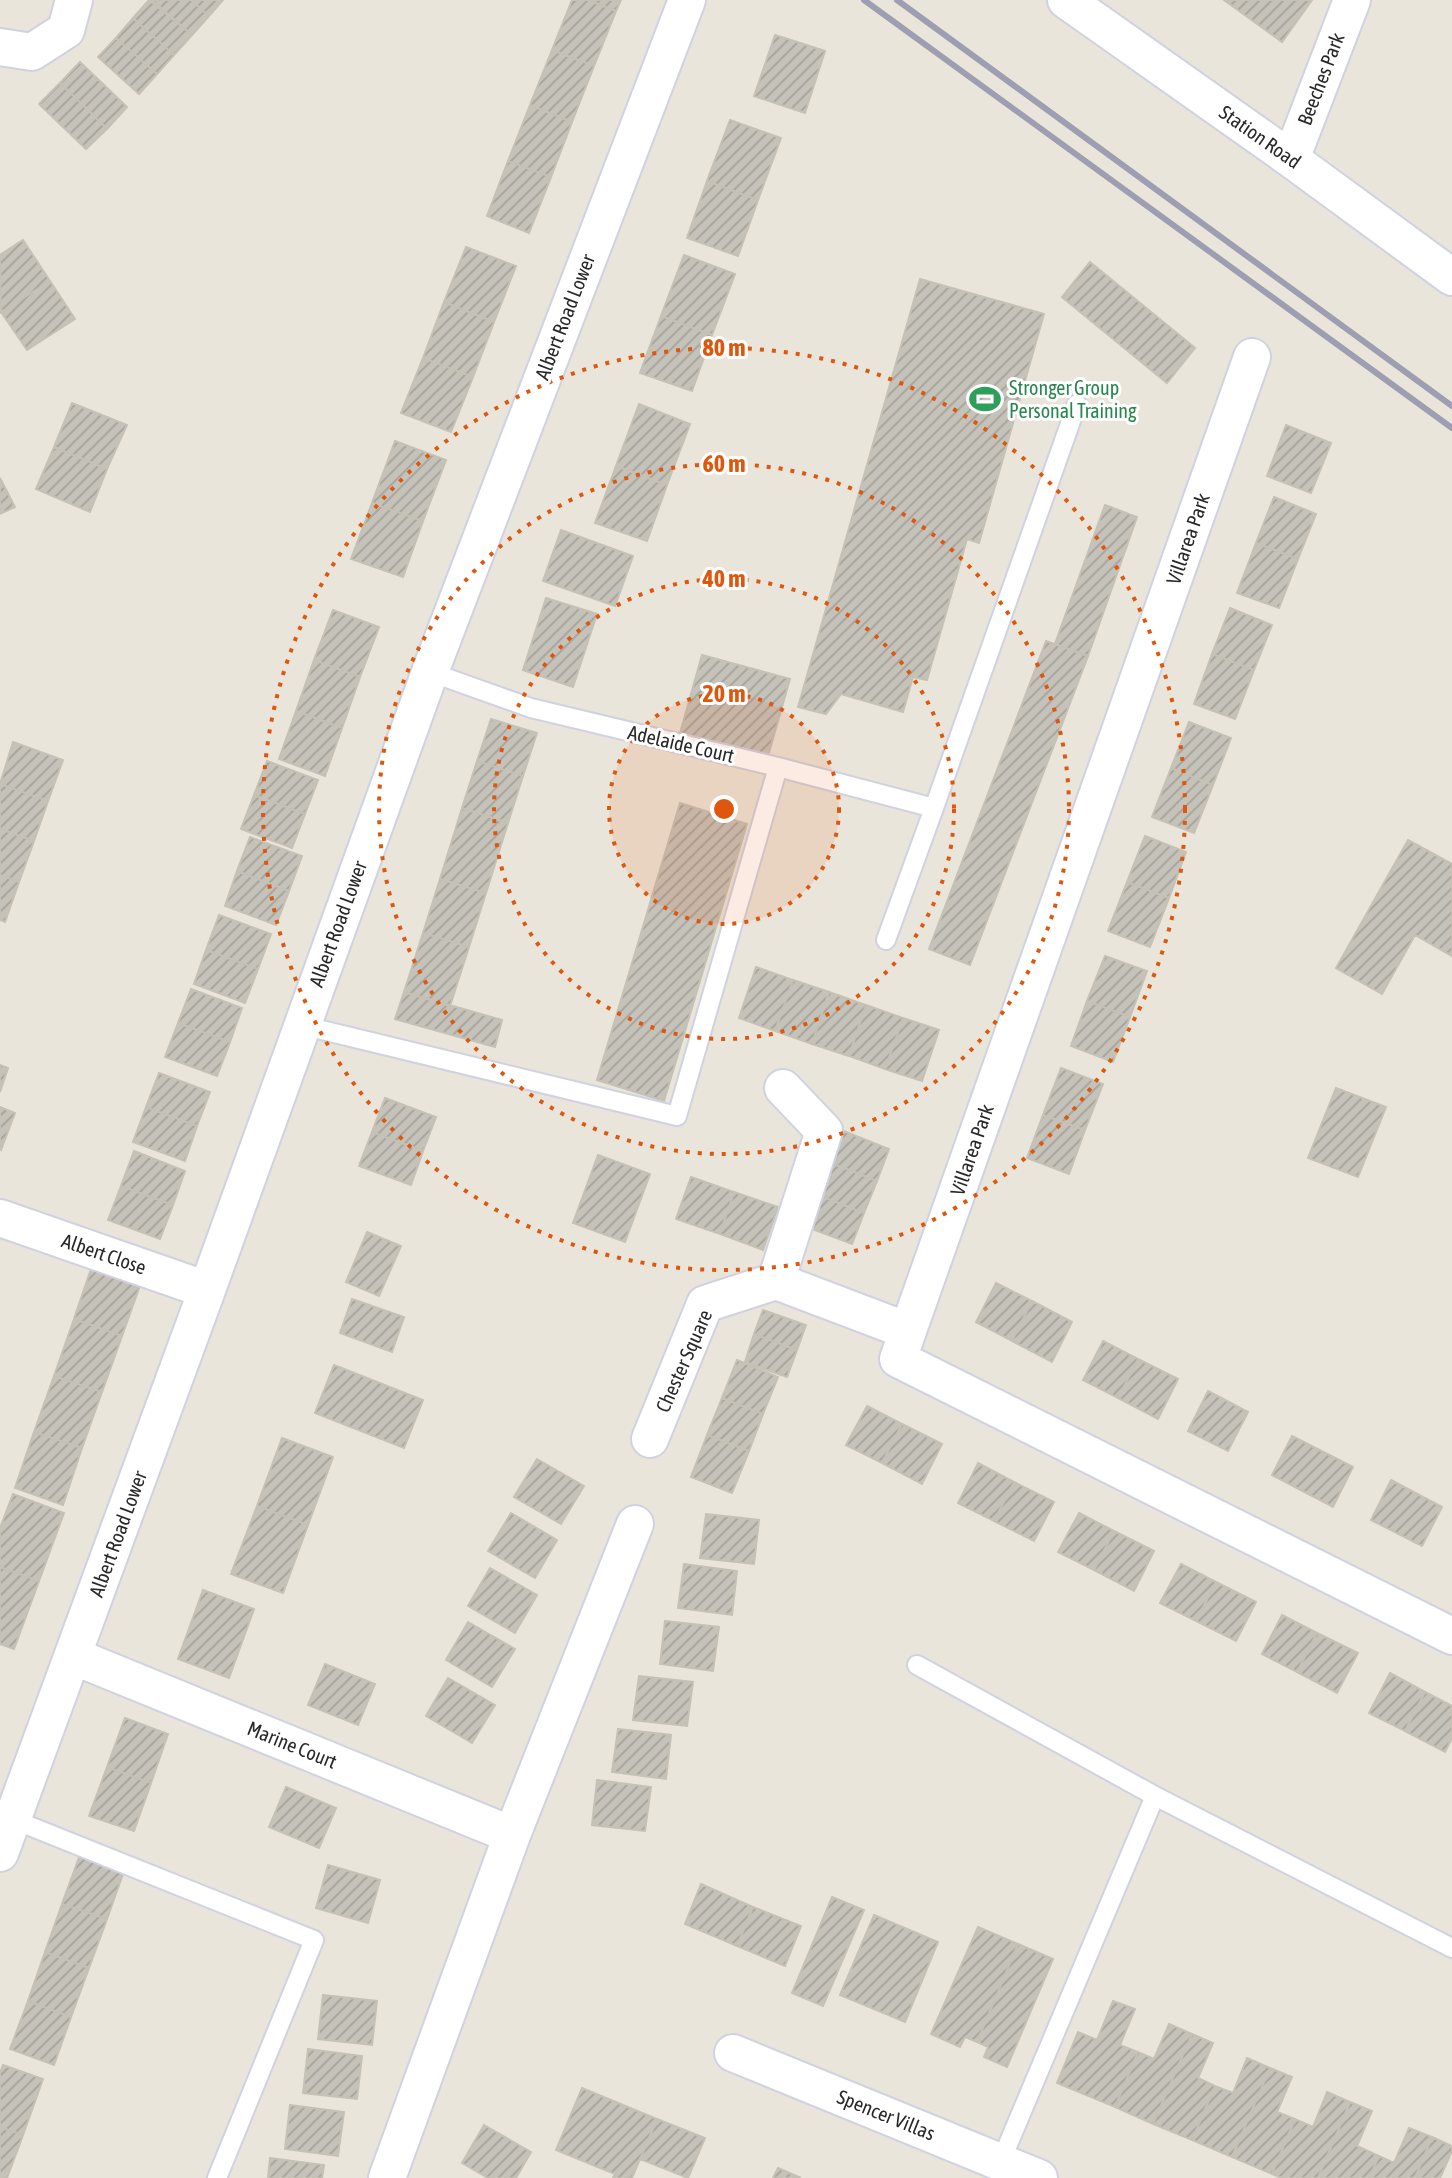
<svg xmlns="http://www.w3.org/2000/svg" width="1452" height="2178" font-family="'Asap Condensed',sans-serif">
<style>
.building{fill:url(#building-hatch);stroke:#c5c1b4;stroke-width:2}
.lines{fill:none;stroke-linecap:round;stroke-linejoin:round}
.service-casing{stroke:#d0d1e1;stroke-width:22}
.minor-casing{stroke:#d0d1e1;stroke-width:40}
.service{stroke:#fff;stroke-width:18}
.minor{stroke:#fff;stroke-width:36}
.rail{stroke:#9e9eb2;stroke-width:6}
.ring{fill:none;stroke:#de570d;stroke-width:4;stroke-dasharray:4 8}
.labels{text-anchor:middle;stroke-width:6;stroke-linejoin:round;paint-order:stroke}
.street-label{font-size:20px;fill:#282828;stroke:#fff}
.leisure-label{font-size:20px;fill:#27864d;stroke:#fff;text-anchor:start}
.centre{fill:#de570d;stroke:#fff;stroke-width:4}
.ring-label{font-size:24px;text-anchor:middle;font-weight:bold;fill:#de570d;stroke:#fff;stroke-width:6;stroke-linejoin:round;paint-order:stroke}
</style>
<defs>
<pattern id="building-hatch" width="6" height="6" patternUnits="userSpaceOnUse" patternTransform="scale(2)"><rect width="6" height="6" fill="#c5c2ba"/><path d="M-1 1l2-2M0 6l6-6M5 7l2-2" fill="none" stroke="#a9a7a0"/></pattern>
</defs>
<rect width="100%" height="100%" fill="#eae5da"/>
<path class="building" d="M149,0L192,35L174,55L133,18Z
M152,0H191L209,16L192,35Z
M191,0H223L209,16Z
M572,0H588L616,11L594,66L552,50Z
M588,0H621L616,11Z
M1224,0H1251L1242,13Z
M1251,0H1312L1282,42L1242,13Z
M133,18L174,55L157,74L116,38Z
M775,35L825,51L805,113L754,96Z
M116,38L157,74L139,94L98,57Z
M552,50L594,66L572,122L530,105Z
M80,62L104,85L83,105L60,83Z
M60,83L83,105L62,126L39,104Z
M104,85L127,107L107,129L83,105Z
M83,105L107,129L86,149L62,126Z
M530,105L572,122L551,177L508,161Z
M730,120L781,138L758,200L707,181Z
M508,161L551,177L529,233L487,216Z
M707,181L758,200L738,256L687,238Z
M23,240L50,281L1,312L0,255Z
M466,247L516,266L494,322L444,302Z
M684,255L735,274L712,335L661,316Z
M1090,262L1195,348L1167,383L1062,297Z
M920,279L1044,314L979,543L967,539L927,680L913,677L903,712L841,694L826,714L798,707Z
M50,281L75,319L27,350L1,312Z
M444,302L494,322L473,377L423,358Z
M661,316L712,335L692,391L640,373Z
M423,358L473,377L451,432L401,413Z
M72,403L127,425L107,469L54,447Z
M639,404L690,424L667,485L616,466Z
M1286,425L1331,443L1311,493L1267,476Z
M395,441L446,460L423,521L372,503Z
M54,447L107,469L90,512L36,489Z
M616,466L667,485L647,541L595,523Z
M0,478L15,507L0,514Z
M1274,497L1316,514L1298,559L1256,543Z
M372,503L423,521L403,577L351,559Z
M1105,505L1137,517L1088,656L1055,644Z
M561,530L633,556L615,606L543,581Z
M1256,543L1298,559L1279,608L1237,593Z
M546,598L597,614L573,687L523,670Z
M1230,608L1272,625L1254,670L1212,654Z
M333,610L379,627L360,677L314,660Z
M1046,641L1088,656L970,965L929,949Z
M1212,654L1254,670L1235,719L1194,704Z
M702,655L790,679L768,756L680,733Z
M314,660L360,677L342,728L296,711Z
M296,711L342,728L325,776L279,759Z
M491,719L537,733L523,776L477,761Z
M1189,722L1231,738L1213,785L1171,768Z
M13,742L63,760L48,801L0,784Z
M267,761L318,780L305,814L254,795Z
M477,761L523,776L508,823L462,808Z
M1171,768L1213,785L1194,833L1152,817Z
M0,784L48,801L34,841L0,829Z
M254,795L305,814L292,848L241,829Z
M680,803L747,824L664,1101L597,1080Z
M462,808L508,823L486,893L440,879Z
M0,829L34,841L19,882L0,875Z
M1145,836L1186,852L1169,898L1127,882Z
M250,837L302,856L289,891L237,871Z
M1408,840L1452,864V956L1415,935L1382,994L1336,968Z
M237,871L289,891L276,925L225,906Z
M0,875L19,882L5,922L0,920Z
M440,879L486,893L469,947L423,933Z
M1127,882L1169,898L1150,947L1108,931Z
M219,915L271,934L258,969L206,950Z
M423,933L469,947L450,1006L404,992Z
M206,950L258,969L245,1003L194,984Z
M1105,956L1147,971L1130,1017L1087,1001Z
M756,967L793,980L775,1031L739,1018Z
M793,980L829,992L812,1044L775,1031Z
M191,989L242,1008L230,1042L178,1023Z
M404,992L502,1020L495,1047L395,1019Z
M829,992L866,1005L849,1056L812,1044Z
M1087,1001L1130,1017L1113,1062L1071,1046Z
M866,1005L903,1018L885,1069L849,1056Z
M903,1018L939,1030L922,1081L885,1069Z
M178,1023L230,1042L217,1076L165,1057Z
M0,1065L8,1068L0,1092Z
M1061,1068L1103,1084L1085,1130L1043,1115Z
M159,1073L210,1092L197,1126L146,1107Z
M1336,1088L1386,1107L1358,1177L1308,1158Z
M385,1098L436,1117L423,1151L372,1132Z
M0,1107L15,1113L1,1150L0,1149Z
M146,1107L197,1126L185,1161L133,1142Z
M1043,1115L1085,1130L1069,1174L1027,1158Z
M841,1130L889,1149L877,1181L829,1162Z
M372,1132L423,1151L411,1185L359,1166Z
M134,1151L185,1171L173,1205L121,1186Z
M598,1155L650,1174L625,1242L573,1223Z
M829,1162L877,1181L864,1213L816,1194Z
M691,1177L734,1192L720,1234L676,1219Z
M121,1186L173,1205L160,1239L108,1220Z
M734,1192L778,1207L763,1250L720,1234Z
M816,1194L864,1213L852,1244L804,1226Z
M367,1232L401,1246L379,1296L346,1282Z
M93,1263L142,1280L122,1336L74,1319Z
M996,1283L1032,1301L1012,1341L976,1322Z
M352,1299L404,1317L392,1352L340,1333Z
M1032,1301L1072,1322L1052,1362L1012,1341Z
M763,1310L806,1325L797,1350L754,1334Z
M74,1319L122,1336L102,1392L54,1376Z
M754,1334L797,1350L787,1377L745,1362Z
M1103,1341L1138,1359L1118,1398L1083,1380Z
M1138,1359L1178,1379L1158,1419L1118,1398Z
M737,1360L778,1377L763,1414L722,1398Z
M334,1365L423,1400L404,1448L315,1413Z
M54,1376L102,1392L82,1448L34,1432Z
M1208,1391L1248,1412L1228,1451L1188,1431Z
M722,1398L763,1414L749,1451L707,1435Z
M867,1406L902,1424L882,1463L846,1445Z
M902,1424L942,1444L922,1484L882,1463Z
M34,1432L82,1448L63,1505L15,1488Z
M707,1435L749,1451L732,1493L691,1477Z
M1292,1436L1353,1467L1333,1507L1272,1475Z
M282,1438L333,1457L308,1525L257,1506Z
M537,1459L584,1486L561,1524L514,1497Z
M978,1463L1014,1482L994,1521L958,1503Z
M1391,1480L1442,1507L1422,1546L1371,1520Z
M1014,1482L1054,1502L1034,1541L994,1521Z
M13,1494L64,1513L39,1581L0,1567V1528Z
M257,1506L308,1525L283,1593L231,1574Z
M511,1513L557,1540L535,1578L488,1551Z
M1079,1513L1114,1531L1094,1570L1058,1552Z
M706,1514L759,1520L754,1564L700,1558Z
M1114,1531L1154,1551L1134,1591L1094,1570Z
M684,1564L737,1571L732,1615L678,1608Z
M1181,1564L1216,1582L1196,1621L1160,1603Z
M0,1567L39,1581L14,1649L0,1644Z
M490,1568L537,1595L515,1633L468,1606Z
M1216,1582L1256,1602L1236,1641L1196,1621Z
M203,1590L254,1609L229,1678L178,1659Z
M1282,1615L1317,1633L1297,1672L1262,1654Z
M665,1621L719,1627L713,1671L660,1664Z
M468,1622L515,1649L492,1687L446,1660Z
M1317,1633L1358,1653L1337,1693L1297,1672Z
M325,1664L375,1684L358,1725L308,1705Z
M1390,1673L1425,1692L1405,1731L1369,1713Z
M639,1676L693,1682L687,1726L633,1720Z
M448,1678L495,1705L472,1743L426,1716Z
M1425,1692L1452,1706V1738L1445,1752L1405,1731Z
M125,1718L168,1734L151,1783L107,1767Z
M618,1729L671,1735L666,1779L612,1772Z
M107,1767L151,1783L134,1831L89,1816Z
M597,1780L651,1787L645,1831L592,1825Z
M286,1787L336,1808L319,1848L269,1827Z
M80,1855L124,1871L107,1919L62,1904Z
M328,1865L380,1880L368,1923L316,1908Z
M701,1884L753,1907L737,1946L685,1924Z
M832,1897L864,1910L823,2006L792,1993Z
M62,1904L107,1919L89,1968L45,1952Z
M753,1907L801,1926L785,1966L737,1946Z
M874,1915L938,1942L905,2022L840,1995Z
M978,1927L1018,1944L977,2042L965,2037L960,2047L931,2034Z
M1018,1944L1053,1959L1007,2067L984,2057L988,2047L977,2042Z
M45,1952L89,1968L71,2017L28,2001Z
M323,1995L377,2001L372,2045L318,2039Z
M28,2001L71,2017L54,2065L10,2049Z
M1113,2001L1135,2009L1120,2045L1138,2052L1115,2107L1057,2083L1078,2032L1097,2040Z
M1169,2024L1192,2034L1153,2124L1115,2107L1138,2052L1154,2059Z
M1192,2034L1213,2043L1198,2078L1215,2086L1192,2140L1153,2124Z
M308,2049L362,2056L357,2099L303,2093Z
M1247,2058L1270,2068L1232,2157L1192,2140L1215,2086L1233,2093Z
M3,2065L43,2079L23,2135L0,2127V2073Z
M1270,2068L1292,2077L1277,2112L1295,2119L1272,2174L1232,2157Z
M582,2088L657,2119L632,2178H613L615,2174L556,2150Z
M1327,2092L1350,2102L1318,2178H1282L1272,2174L1295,2119L1313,2127Z
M1350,2102L1372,2111L1357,2146L1379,2156L1369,2178H1318Z
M290,2105L344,2112L338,2156L285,2149Z
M657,2119L705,2138L688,2178L640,2159Z
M484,2125L531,2152L516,2178H488L462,2163Z
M0,2127L23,2135L7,2178H0Z
M1409,2128L1432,2137L1415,2178H1369L1379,2156L1394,2163Z
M1432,2137L1452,2146V2151L1440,2178H1415Z
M270,2158L324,2165L322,2178H268Z
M778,2168L801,2178H773Z"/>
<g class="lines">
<defs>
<path id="service" d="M430,672L531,708L778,767L934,808L1077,404
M886,940L934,808
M301,1025L677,1116L778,767
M917,1665L1155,1796L1452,1948
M12,1819L314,1940L217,2178
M998,2168L1155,1796"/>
<path id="minor" d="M1066,0L1291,159L1452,277
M0,47L32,52L66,30L74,0
M1291,159L1352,0
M1252,357L898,1359L1452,1636
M0,1218L207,1290
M776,1281L824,1131L783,1088
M650,1439L705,1304L776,1281L908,1331
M73,1656L512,1835
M0,1853L207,1290L430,672L687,0
M733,2053L1039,2178
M387,2178L512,1835L635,1524"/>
</defs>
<use href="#service" class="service-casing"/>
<use href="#minor" class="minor-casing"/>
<use href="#service" class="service"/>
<use href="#minor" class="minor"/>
<path class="rail" d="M864,0L1452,428
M897,0L1452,406"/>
</g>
<circle cx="724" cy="809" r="115" fill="#de570d" fill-opacity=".12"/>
<g class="ring">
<circle cx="724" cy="809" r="115"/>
<circle cx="724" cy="809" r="230"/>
<circle cx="724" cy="809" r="345"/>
<circle cx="724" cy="809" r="461"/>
</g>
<defs>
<symbol id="stadium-bare" viewBox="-9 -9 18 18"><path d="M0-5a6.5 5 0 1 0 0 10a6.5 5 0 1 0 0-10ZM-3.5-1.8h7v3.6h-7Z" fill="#2e9e5b" stroke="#fff" stroke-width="2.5" paint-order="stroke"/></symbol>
</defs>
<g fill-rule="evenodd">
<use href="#stadium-bare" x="963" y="377" width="44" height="44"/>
</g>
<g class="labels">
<g class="street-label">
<text transform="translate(1321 79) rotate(-69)" y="7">Beeches Park</text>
<text transform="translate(1260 137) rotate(35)" y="7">Station Road</text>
<text transform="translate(565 317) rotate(-69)" y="7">Albert Road Lower</text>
<text transform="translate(1188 539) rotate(-71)" y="7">Villarea Park</text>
<text transform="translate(681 744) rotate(13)" y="7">Adelaide Court</text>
<text transform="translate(338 924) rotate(-70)" y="7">Albert Road Lower</text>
<text transform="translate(972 1150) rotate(-71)" y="7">Villarea Park</text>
<text transform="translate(104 1254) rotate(19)" y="7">Albert Close</text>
<text transform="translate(684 1361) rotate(-66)" y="7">Chester Square</text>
<text transform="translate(118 1534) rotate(-70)" y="7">Albert Road Lower</text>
<text transform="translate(292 1745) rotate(22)" y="7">Marine Court</text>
<text transform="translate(886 2115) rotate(22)" y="7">Spencer Villas</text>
</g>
<g class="leisure-label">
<text x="1009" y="395">Stronger Group<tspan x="1009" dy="23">Personal Training</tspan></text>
</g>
</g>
<circle cx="724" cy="809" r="12" class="centre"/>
<g class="ring-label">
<text x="724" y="356">80 m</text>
<text x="724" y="472">60 m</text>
<text x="724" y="587">40 m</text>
<text x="724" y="702">20 m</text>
</g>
</svg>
